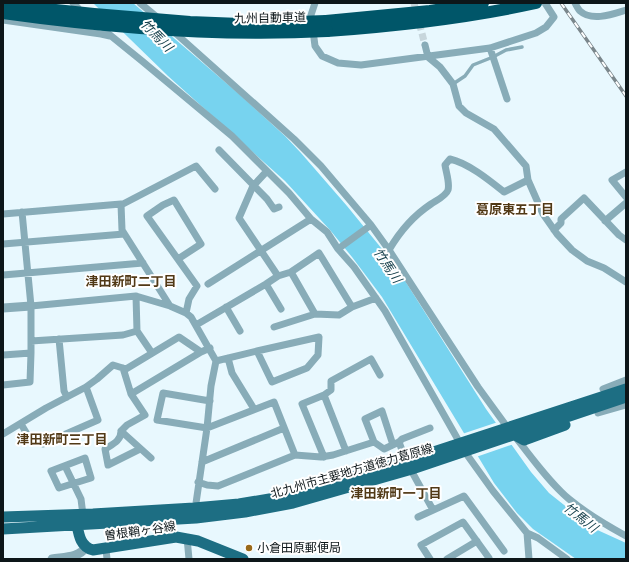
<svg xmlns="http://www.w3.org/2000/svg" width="629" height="562" font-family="Commissioner,'Noto Sans JP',sans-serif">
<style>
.water{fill:#77d3ef}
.pier{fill:#e8f8fe}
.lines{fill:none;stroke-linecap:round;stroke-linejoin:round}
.minor-tunnel{stroke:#c7d6dc;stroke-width:7;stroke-dasharray:7 3.5;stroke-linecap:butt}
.service{stroke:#88acb8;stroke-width:3.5}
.minor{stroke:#88acb8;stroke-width:7}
.tertiary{stroke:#88acb8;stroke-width:9}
.primary{stroke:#1d6e83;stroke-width:11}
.motorway{stroke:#005669;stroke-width:12}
.rail-casing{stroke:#7b878c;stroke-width:3.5}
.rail{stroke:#fff;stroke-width:2;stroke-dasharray:6;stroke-linecap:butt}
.motorway-bridge{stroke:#005669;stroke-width:12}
.poi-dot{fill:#996a1a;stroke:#fff;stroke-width:1.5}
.labels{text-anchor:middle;stroke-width:4;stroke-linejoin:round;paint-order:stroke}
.street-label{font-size:12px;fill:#0d1619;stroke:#fff}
.poi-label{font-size:12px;fill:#0d1619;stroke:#fff;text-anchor:start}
.water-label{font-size:13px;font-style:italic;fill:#16404c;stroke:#fff}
.neighbourhood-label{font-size:13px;font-weight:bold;fill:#513916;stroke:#fff}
</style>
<rect width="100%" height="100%" fill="#e8f8fe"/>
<path class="water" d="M93,3H133L239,94L285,136L301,153L347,206L395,265L486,409L531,472L549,493L593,528L626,543V559H576L533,529L517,513L494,483L382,297L352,257L330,230L285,181L168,76Z"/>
<path class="pier" d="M498,422L514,444L476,457L462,434Z"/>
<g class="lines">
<path class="minor-tunnel" d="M414,3L425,45"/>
<path class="service" d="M453,84L465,76L473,65L493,57L506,50L522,47"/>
<path class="minor" d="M73,3L78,8
M140,3L158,18
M315,3L311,15L315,46L322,56L338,63L361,65L490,48L536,33L546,27L554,17L545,3
M575,3C576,5 578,9 580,11C592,22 613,14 626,10
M3,20L101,34L110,36
M105,31L142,61L232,136L289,193L311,219L327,232L338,249L354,267L385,311L465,452L493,491L527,533L529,559
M173,31L294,139L321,166L371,225L389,250L478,387L510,431
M425,45L428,57L440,67L453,84L459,106L466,113L494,129L526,166L528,180L543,214L557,234L572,250L587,261L604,268L626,282
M490,48L507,99
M219,150L267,199L274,209L279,207
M626,172L612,180L626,197
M121,204H123L196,166L215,189
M22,212L31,306V353
M3,214L121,204L122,230L170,306
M605,221L626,203
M554,230L561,223V219L584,198L619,235L626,240
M3,244L124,234
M338,249L371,225
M389,250C400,231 413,216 431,204C437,200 446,196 448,190C450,183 446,172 445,165L450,159C468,163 489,180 504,192L528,180
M178,259L201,244L174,200L163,205L147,216L197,286L189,299L186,313
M3,275L143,263
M278,276L291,272L319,253L352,307L339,315L315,314L291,272
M208,284L311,219
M266,284L281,309
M31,306L136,296L170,306L186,313L191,317L216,361L211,386L207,428L195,510
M226,307L240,331
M352,307L376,298
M196,325L266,284L278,276L239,218L253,186L267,171
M274,327L315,314
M137,331L152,353
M319,337L318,355L307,368L272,382L257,351Z
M59,339L64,391L67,397
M31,341L123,335L137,331L136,296
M3,355L31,353L30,382L3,385
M228,358L232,373L254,409
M216,361L257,351
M123,368L131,394L145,415L127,425L121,431L151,458
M603,389L626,380
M131,394L201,352
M324,395L331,390V381L371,359L380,375
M210,401L163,393L157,420L207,428L274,402L295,455
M598,413L626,405
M21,424L30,439L43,444L98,420L86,387
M121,431C121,441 113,444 105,449L108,465L140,449
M3,434L46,408L86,387L97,379L113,365L126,369L179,337L201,352L210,348
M517,439C533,459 549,482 569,499C587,514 606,525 626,536
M374,442L365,419L382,411L393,445
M399,442L402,439L430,428
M324,457L302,404L324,395L346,451
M85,458L91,478L59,488L51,471Z
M202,462L284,428
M65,466L81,499L83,515
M198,482L207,485L218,486L295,455L321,457L333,455L374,442L384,449L399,442L406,461L433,510
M418,517L464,496L504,551
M527,533L538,538L567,559
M187,538L189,559
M106,549L107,559
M430,559L421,545L463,522L489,558L488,559
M447,559L477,541"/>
<path class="tertiary" d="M3,308L31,306
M52,559C64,557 79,558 86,547"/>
<path class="primary" d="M513,434L524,440L565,425
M3,517L93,514L194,508L239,504L287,496L346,479L406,461L626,389
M80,520L77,525C79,536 81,547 93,550L176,537L198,541L243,559
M3,529L196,518L245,512L293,503L412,469L626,397"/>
<path class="motorway" d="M326,21L430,11L483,3
M327,31C397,26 467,18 536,3"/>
<defs>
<path id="rail" d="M561,3L626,96"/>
</defs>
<use href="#rail" class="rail-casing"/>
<use href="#rail" class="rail"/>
<path class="motorway-bridge" d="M4,3L46,9L94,14L190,22L240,24L326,21
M3,13C111,28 219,37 327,31"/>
</g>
<circle class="poi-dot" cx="249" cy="548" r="4"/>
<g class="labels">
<g class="street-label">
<text transform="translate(270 18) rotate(-1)" y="4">九州自動車道</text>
<text transform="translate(352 471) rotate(-16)" y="4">北九州市主要地方道徳力葛原線</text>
<text transform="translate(140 531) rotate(-8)" y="4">曽根鞘ヶ谷線</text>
</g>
<g class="poi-label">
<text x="257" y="552">小倉田原郵便局</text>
</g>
<g class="water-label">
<text transform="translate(157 35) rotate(45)" y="5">竹馬川</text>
<text transform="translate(388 265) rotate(56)" y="5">竹馬川</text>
<text transform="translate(581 517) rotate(38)" y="5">竹馬川</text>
</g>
<g class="neighbourhood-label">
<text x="515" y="214">葛原東五丁目</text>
<text x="131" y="286">津田新町二丁目</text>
<text x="62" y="444">津田新町三丁目</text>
<text x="396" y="498">津田新町一丁目</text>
</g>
</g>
<rect width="629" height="562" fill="none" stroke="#0d1619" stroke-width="8"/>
</svg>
